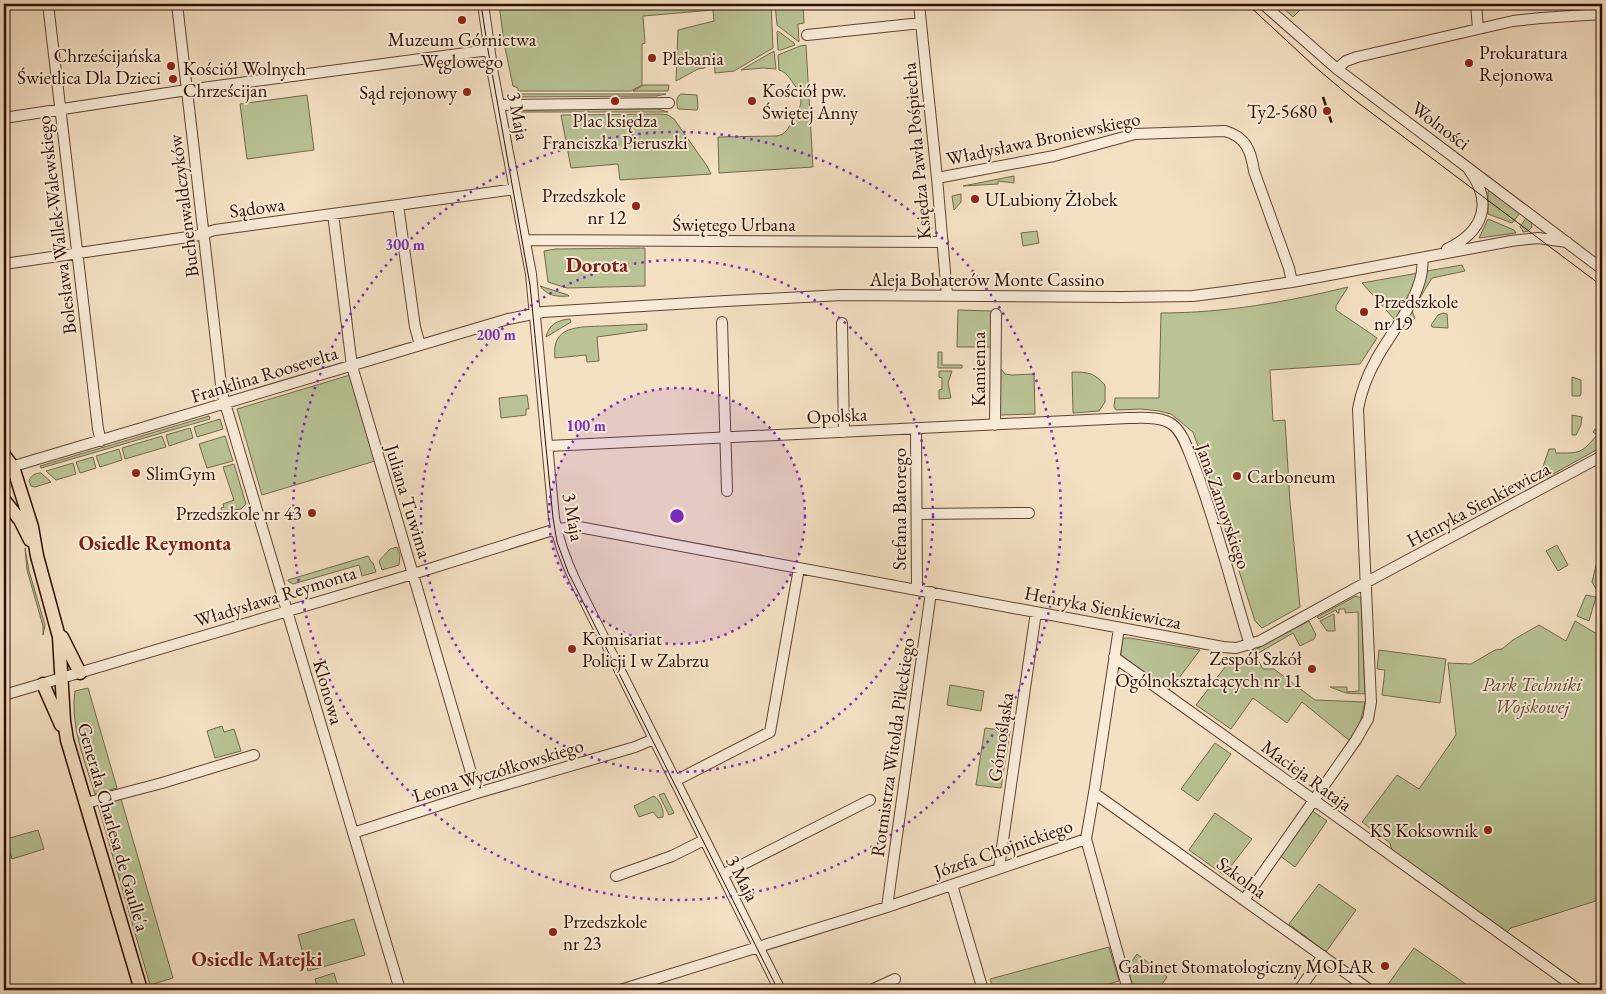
<svg xmlns="http://www.w3.org/2000/svg" width="1606" height="994" font-family="'EB Garamond',serif">
<style>
.green{fill:#b9c395;stroke:#74684c}
.lines{fill:none;stroke-linecap:round;stroke-linejoin:round}
.minor-casing{stroke:#604233;stroke-width:12}
.major-casing{stroke:#2f0e03;stroke-width:15}
.minor{stroke:#f8ebd8;stroke-width:10}
.major{stroke:#f4e0c3;stroke-width:12}
.tram{stroke:#2f0e03;stroke-width:1}
.rail{stroke:#2f0e03;stroke-width:2.5;stroke-dasharray:9 9;stroke-linecap:butt}
.ring{fill:none;stroke:#7b2cbf;stroke-width:2.5;stroke-dasharray:2.5 5}
.poi-dot{fill:#8f2418;stroke:#f8ebd8;stroke-width:2}
.labels{text-anchor:middle;stroke-width:4;stroke-linejoin:round;paint-order:stroke}
.poi-label{font-size:19px;fill:#2f0e03;stroke:#f8ebd8;text-anchor:start}
.street-label{font-size:19px;fill:#2f0e03;stroke:#f8ebd8}
.park-label{font-size:19px;font-style:italic;fill:#5f4d36;stroke:#f8ebd8}
.neighbourhood-label{font-size:20px;font-weight:bold;fill:#7a1f14;stroke:#f8ebd8}
.quarter-label{font-size:21px;font-weight:bold;fill:#7a1f14;stroke:#f8ebd8}
.centre{fill:#7b2cbf;stroke:#f8ebd8;stroke-width:2.5}
.ring-label{font-size:15px;text-anchor:middle;font-weight:bold;fill:#7b2cbf;stroke:#f8ebd8;stroke-width:4;stroke-linejoin:round;paint-order:stroke}
</style>
<rect width="100%" height="100%" fill="#f4e0c3"/>
<filter id="stains"><feTurbulence type="fractalNoise" baseFrequency=".004" numOctaves="4"/><feColorMatrix values="0 0 0 0 .2 0 0 0 0 .09 0 0 0 0 .02 0 0 0 .5 -.17"/></filter>
<radialGradient id="worn" r=".72"><stop offset=".6" stop-color="#630" stop-opacity="0"/><stop offset="1" stop-color="#630" stop-opacity=".3"/></radialGradient>
<path class="green" d="M499,4H771L773,48L734,71L715,73L714,57H705V68L698,69L676,81L678,30L714,21L713,10L643,16L645,43L642,44V85L631,91H518V88L513,86L504,43Z
M775,4H803L804,23L798,24L799,42L777,25Z
M1279,4H1306L1293,17Z
M778,31L794,43L795,45L781,50H778L777,32Z
M806,45L813,167L719,173L718,137L776,136C786,135 788,128 793,120C802,105 805,99 793,83C789,77 786,72 779,70L778,55L800,46Z
M774,51L776,69L763,68L741,70Z
M644,85H669L668,91H633Z
M518,94H666L656,96L514,97Z
M681,94L697,95L698,107L697,110L678,109C676,104 676,96 681,94Z
M307,95L314,150L247,159L240,104Z
M658,109L668,112H521V110Z
M662,114L668,115L674,119L707,166L711,174L620,180L618,164L571,168L561,115Z
M1014,176V183L998,181V184L963,186Z
M1490,190L1520,213L1512,223L1488,214V192Z
M961,194V202L954,210L952,196Z
M1526,218L1531,223L1532,227L1528,231L1523,232L1522,229L1520,227Z
M1488,219L1514,230L1516,233L1479,238Z
M1037,231L1039,243L1023,246L1021,233Z
M645,248V286L567,288L548,282L544,251L556,249Z
M1462,265L1465,271L1432,278L1412,311L1415,318L1412,321H1407L1405,319L1423,286L1427,271Z
M1418,273C1413,290 1405,305 1395,320L1362,283Z
M540,286L568,295L569,296C556,297 548,296 540,286Z
M1348,287L1336,306V310L1377,338L1360,364L1270,370L1273,421L1285,420L1290,502L1300,607L1262,628L1255,621L1211,483L1193,432L1171,414L1159,411L1141,409L1116,410L1114,407L1115,398H1159L1161,313C1224,313 1287,302 1348,287Z
M958,310L991,311V347H957Z
M1443,313L1447,314L1448,328L1432,327L1431,325L1438,315Z
M570,319L571,322L546,337C549,324 558,320 570,319Z
M647,324V330L597,337L599,361L587,362L586,355L555,358C551,325 579,327 604,326C618,325 633,325 647,324Z
M938,352H942V365H962V368H938Z
M1001,369L1005,374L1012,375L1034,374L1035,414L999,415Z
M939,371H952L948,383L951,398L939,399V390L942,389V378L939,377Z
M1072,372C1089,372 1094,373 1105,385V402L1099,411L1073,413Z
M350,375L375,461L262,495L237,409Z
M1572,377L1581,380V394L1580,396H1572Z
M527,395L529,409H526V415L501,418L499,398Z
M1572,415L1582,417L1581,425L1576,435H1572Z
M209,416L210,419L41,468L40,466Z
M220,419L223,429L197,437L194,427Z
M190,428L193,438L169,446L166,435Z
M1595,429L1602,434V445L1598,449L1546,478L1542,470L1549,449H1555L1556,453C1580,453 1581,454 1597,435L1593,432Z
M162,436L166,447L125,459L122,448Z
M225,436L233,461L207,468L199,444Z
M119,449L122,460L100,467L96,456Z
M93,457L96,468L80,473L76,462Z
M73,463L76,474L56,480L46,471Z
M234,464L246,504L241,509L222,512L221,508L224,507L223,504L234,500L223,467Z
M41,473L51,482L35,487L31,486L29,481C31,475 36,473 41,473Z
M1557,545L1568,565L1558,571L1546,551Z
M397,547L400,555L399,565L382,570L379,561L390,549Z
M25,548L29,571L45,625L43,635V626L27,570Z
M1601,554L1602,557V592L1596,589L1592,582L1598,557Z
M368,556L372,563H373L376,572L362,576L359,565L293,584L288,581V580Z
M1586,595L1596,597L1589,621L1577,616Z
M1356,596L1361,598L1365,694L1346,693L1330,687H1347V692L1359,691L1358,612L1345,613V609H1339V613H1337L1336,610L1319,619L1317,617Z
M1334,614L1335,631H1327L1320,621Z
M1309,621L1316,635L1314,639L1300,646L1293,633L1255,655L1263,669H1274L1315,700L1365,702L1359,727L1350,741L1302,702L1287,723L1253,698L1231,729L1196,705L1232,658L1246,659L1251,652Z
M1575,621L1597,634V647L1602,648V899L1511,928L1507,932L1392,851L1390,843L1362,822L1397,775L1419,789L1456,735L1448,663L1471,664L1495,650L1502,649L1513,640L1539,625L1566,641Z
M1125,638H1130L1200,650L1173,686L1167,691L1121,656L1122,640Z
M1379,650L1446,659L1440,703L1382,695L1385,670L1377,669Z
M950,685L984,691L981,711L947,705Z
M88,688L117,788L95,794C85,761 70,727 75,691Z
M222,726L224,732L234,729L241,751L215,758L207,731Z
M985,728L1010,731L1001,788L976,785Z
M1215,743L1231,754L1198,801L1181,789Z
M664,793L674,813L669,815L659,795Z
M654,796C660,800 664,810 663,817L658,818L653,812L639,817L634,806Z
M121,799L173,978L150,985L98,805Z
M1311,810L1327,821L1295,867L1279,855Z
M1215,813L1252,839L1224,875L1189,850Z
M38,830L44,849L12,859L6,839Z
M1319,884L1356,910L1326,952L1289,924Z
M354,919L365,955L308,971L298,935Z
M1109,947L1119,981L1087,990H994L990,979Z
M1414,948L1467,985L1463,990H1384Z
M1137,954L1167,977L1158,990H1134L1127,968Z
M334,973L339,990H318L315,979Z"/>
<g class="lines">
<defs>
<path id="minor" d="M48,4L98,429L101,441
M177,4L222,393L400,990
M483,4L493,74L531,274L554,518C558,541 566,562 576,583L780,990
M919,4L937,178L947,295
M1263,4L1337,69L1602,269
M1476,4L1478,29
M807,35L921,23
M1337,69L1346,61L1357,57L1513,21L1541,18L1602,14
M499,105L669,103
M4,118L187,90L489,50
M937,178L1054,156L1135,134L1225,131C1246,137 1251,151 1254,171L1289,268L1292,282
M398,205L415,327L420,345
M333,214L352,366L477,793
M525,240L943,242
M1447,249C1483,232 1494,203 1469,170
M4,264L195,236L215,230L515,189
M722,322L727,491
M842,323L844,432
M995,425L996,314
M916,428L917,590
M548,446L1128,418C1141,418 1162,416 1173,425C1183,433 1188,450 1193,462C1216,521 1231,584 1250,645
M4,469L508,319L543,312L726,301L842,295L1121,297L1193,296L1232,291L1292,282L1511,241L1538,238L1567,242
M917,514L1029,513
M1114,657L1579,990
M4,695L413,574L556,529L579,527L1223,647L1236,648L1260,641L1365,583L1602,456
M675,781L770,732L799,568
M1094,793L1370,990
M86,803L162,783L254,755
M353,833L477,793L635,747L654,739
M1086,839L1128,990
M999,868L1036,612
M722,875L870,800
M616,876L672,856L704,840
M952,885L983,990
M1244,900L1356,740L1368,719L1371,702L1358,409C1361,391 1368,374 1377,358C1392,331 1427,290 1422,258
M887,907L931,592
M620,990L887,907L1086,839L1094,793L1119,628
M871,990L895,979
M1299,990L1323,956"/>
<path id="major" d="M4,455L13,467L32,527L37,556L59,637L64,721L67,740L141,990
M4,500L20,520L30,540
M62,637L80,673
M43,684L61,725"/>
</defs>
<use href="#minor" class="minor-casing"/>
<use href="#major" class="major-casing"/>
<use href="#minor" class="minor"/>
<use href="#major" class="major"/>
<path class="tram" d="M481,4L488,50L530,285L553,518L557,542L568,572L778,990
M1247,4L1314,66L1353,99L1602,286"/>
<path class="rail" d="M1323,97L1333,127"/>
</g>
<circle cx="677" cy="516" r="128" fill="#7b2cbf" fill-opacity=".12"/>
<g class="ring">
<circle cx="677" cy="516" r="128"/>
<circle cx="677" cy="516" r="256"/>
<circle cx="677" cy="516" r="384"/>
</g>
<g class="poi-dot">
<circle cx="462" cy="20" r="5"/>
<circle cx="652" cy="58" r="5"/>
<circle cx="1469" cy="63" r="5"/>
<circle cx="171" cy="66" r="5"/>
<circle cx="173" cy="79" r="5"/>
<circle cx="467" cy="92" r="5"/>
<circle cx="615" cy="101" r="5"/>
<circle cx="752" cy="101" r="5"/>
<circle cx="1327" cy="111" r="5"/>
<circle cx="975" cy="199" r="5"/>
<circle cx="636" cy="206" r="5"/>
<circle cx="1364" cy="312" r="5"/>
<circle cx="136" cy="473" r="5"/>
<circle cx="1237" cy="476" r="5"/>
<circle cx="312" cy="513" r="5"/>
<circle cx="572" cy="649" r="5"/>
<circle cx="1312" cy="669" r="5"/>
<circle cx="1488" cy="830" r="5"/>
<circle cx="553" cy="932" r="5"/>
<circle cx="1385" cy="966" r="5"/>
</g>
<g class="labels">
<g class="poi-label">
<text x="462" y="46" text-anchor="middle">Muzeum Górnictwa<tspan x="462" dy="22">Węglowego</tspan></text>
<text x="1479" y="59">Prokuratura<tspan x="1479" dy="22">Rejonowa</tspan></text>
<text x="161" y="62" text-anchor="end">Chrześcijańska<tspan x="161" dy="22">Świetlica Dla Dzieci</tspan></text>
<text x="662" y="65">Plebania</text>
<text x="183" y="75">Kościół Wolnych<tspan x="183" dy="22">Chrześcijan</tspan></text>
<text x="762" y="97">Kościół pw.<tspan x="762" dy="22">Świętej Anny</tspan></text>
<text x="457" y="99" text-anchor="end">Sąd rejonowy</text>
<text x="1317" y="118" text-anchor="end">Ty2-5680</text>
<text x="615" y="127" text-anchor="middle">Plac księdza<tspan x="615" dy="22">Franciszka Pieruszki</tspan></text>
<text x="626" y="202" text-anchor="end">Przedszkole<tspan x="626" dy="22">nr 12</tspan></text>
<text x="985" y="206">ULubiony Żłobek</text>
<text x="1374" y="308">Przedszkole<tspan x="1374" dy="22">nr 19</tspan></text>
<text x="146" y="480">SlimGym</text>
<text x="1247" y="483">Carboneum</text>
<text x="302" y="520" text-anchor="end">Przedszkole nr 43</text>
<text x="582" y="645">Komisariat<tspan x="582" dy="22">Policji I w Zabrzu</tspan></text>
<text x="1302" y="665" text-anchor="end">Zespół Szkół<tspan x="1302" dy="22">Ogólnokształcących nr 11</tspan></text>
<text x="1478" y="837" text-anchor="end">KS Koksownik</text>
<text x="563" y="928">Przedszkole<tspan x="563" dy="22">nr 23</tspan></text>
<text x="1375" y="973" text-anchor="end">Gabinet Stomatologiczny MOLAR</text>
</g>
<g class="street-label">
<text transform="translate(519 116) rotate(79)" y="7">3 Maja</text>
<text transform="translate(1441 125) rotate(37)" y="7">Wolności</text>
<text transform="translate(1043 138) rotate(-12)" y="7">Władysława Broniewskiego</text>
<text transform="translate(916 151) rotate(-95)" y="7">Księdza Pawła Pośpiecha</text>
<text transform="translate(183 206) rotate(-97)" y="7">Buchenwaldczyków</text>
<text transform="translate(257 207) rotate(-8)" y="7">Sądowa</text>
<text x="734" y="231">Świętego Urbana</text>
<text transform="translate(56 225) rotate(-97)" y="7">Bolesława Wallek-Walewskiego</text>
<text x="987" y="286">Aleja Bohaterów Monte Cassino</text>
<text transform="translate(978 369) rotate(-90)" y="7">Kamienna</text>
<text transform="translate(264 374) rotate(-17)" y="7">Franklina Roosevelta</text>
<text transform="translate(837 415) rotate(-3)" y="7">Opolska</text>
<text transform="translate(409 501) rotate(73)" y="7">Juliana Tuwima</text>
<text transform="translate(1478 504) rotate(-28)" y="7">Henryka Sienkiewicza</text>
<text transform="translate(1224 506) rotate(71)" y="7">Jana Zamoyskiego</text>
<text transform="translate(899 509) rotate(-90)" y="7">Stefana Batorego</text>
<text transform="translate(574 517) rotate(80)" y="7">3 Maja</text>
<text transform="translate(275 596) rotate(-17)" y="7">Władysława Reymonta</text>
<text transform="translate(1103 607) rotate(11)" y="7">Henryka Sienkiewicza</text>
<text transform="translate(329 692) rotate(74)" y="7">Klonowa</text>
<text transform="translate(1000 737) rotate(-82)" y="7">Górnośląska</text>
<text transform="translate(892 747) rotate(-82)" y="7">Rotmistrza Witolda Pileckiego</text>
<text transform="translate(498 770) rotate(-17)" y="7">Leona Wyczółkowskiego</text>
<text transform="translate(1307 775) rotate(36)" y="7">Macieja Rataja</text>
<text transform="translate(114 827) rotate(74)" y="7">Generała Charlesa de Gaulle'a</text>
<text transform="translate(1003 848) rotate(-19)" y="7">Józefa Chojnickiego</text>
<text transform="translate(1242 877) rotate(36)" y="7">Szkolna</text>
<text transform="translate(743 878) rotate(63)" y="7">3 Maja</text>
</g>
<g class="park-label">
<text x="1532" y="691">Park Techniki<tspan x="1532" dy="22">Wojskowej</tspan></text>
</g>
<g class="neighbourhood-label">
<text x="155" y="550">Osiedle Reymonta</text>
<text x="257" y="966">Osiedle Matejki</text>
</g>
<g class="quarter-label">
<text x="597" y="272">Dorota</text>
</g>
</g>
<circle cx="677" cy="516" r="8" class="centre"/>
<g class="ring-label">
<text x="405" y="250">300 m</text>
<text x="496" y="340">200 m</text>
<text x="586" y="431">100 m</text>
</g>
<rect width="1606" height="994" fill="none" stroke="#f4e0c3" stroke-width="20"/>
<rect x="5" y="5" width="1596" height="984" fill="none" stroke="#2f0e03" stroke-width="2.5"/>
<rect x="10" y="10" width="1586" height="974" fill="none" stroke="#2f0e03"/>
<rect width="100%" height="100%" filter="url(#stains)"/>
<rect width="100%" height="100%" fill="url(#worn)"/>
</svg>
